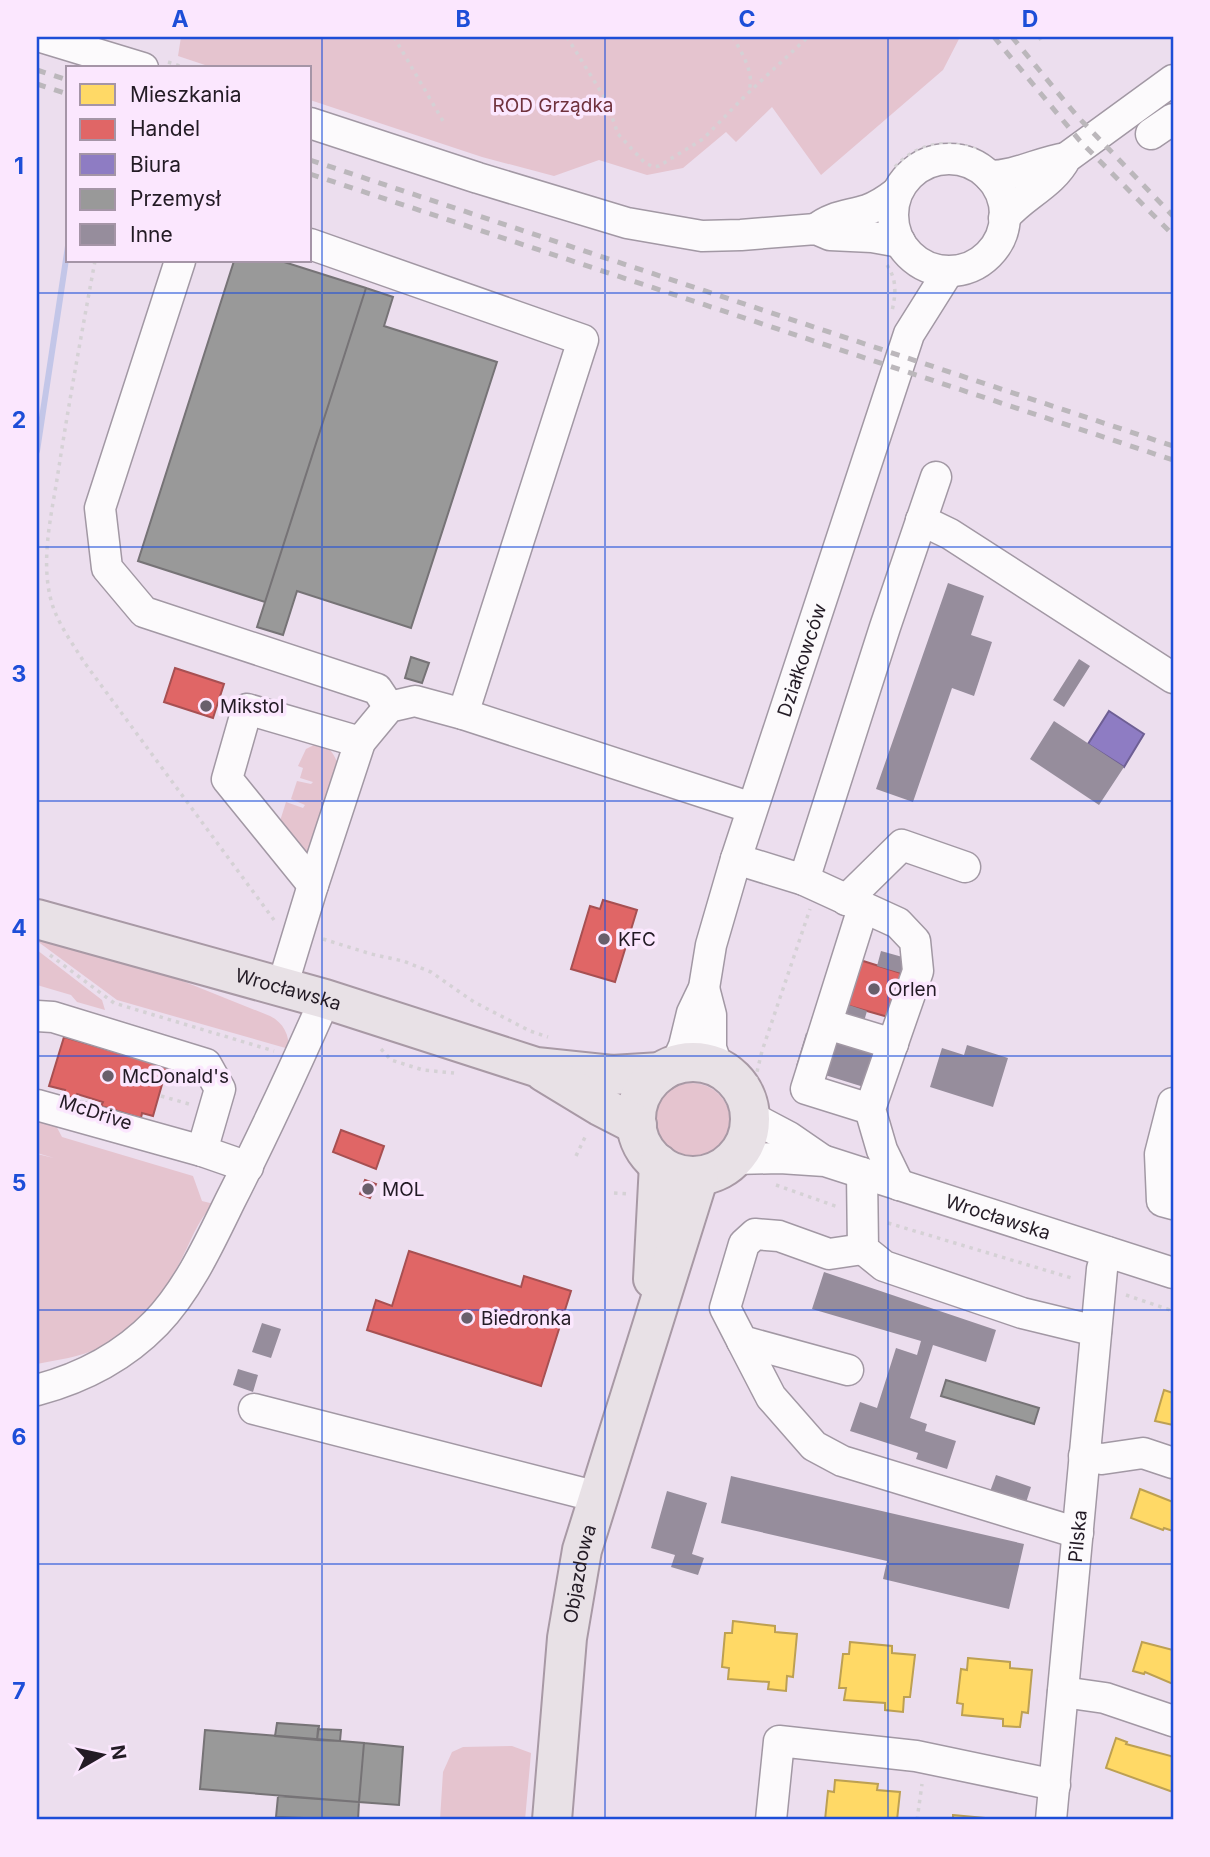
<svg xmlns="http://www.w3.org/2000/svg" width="1210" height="1857" font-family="Inter,sans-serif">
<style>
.green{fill:#e5c4cf}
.homes{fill:#ffd966;stroke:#bda052;stroke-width:2}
.shops{fill:#e06666;stroke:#a75052;stroke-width:2}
.offices{fill:#8e7cc3;stroke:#6e5f94;stroke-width:2}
.industry{fill:#999;stroke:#767376;stroke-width:2}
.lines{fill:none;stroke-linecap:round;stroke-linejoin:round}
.stream{stroke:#c3c6e8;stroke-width:6}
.building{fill:#968d9c}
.minor-casing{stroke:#a298a4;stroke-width:33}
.major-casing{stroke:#a899a5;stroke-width:42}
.path{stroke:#d5d1d5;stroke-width:3.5;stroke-dasharray:3.5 5;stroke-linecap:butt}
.minor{stroke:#fcfafc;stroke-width:30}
.major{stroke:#e8e1e6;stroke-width:38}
.rail{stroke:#bbb7bb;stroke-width:5;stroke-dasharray:9 9;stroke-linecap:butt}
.grid{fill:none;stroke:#1d4ed8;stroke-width:2;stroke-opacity:0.55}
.poi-dot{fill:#695f6b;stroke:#fbe7fe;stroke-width:2.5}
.labels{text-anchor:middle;stroke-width:7;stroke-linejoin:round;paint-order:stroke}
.park-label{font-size:19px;fill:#70323d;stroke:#fbe7fe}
.street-label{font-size:19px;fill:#231b25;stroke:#fbe7fe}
.poi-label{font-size:19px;fill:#231b25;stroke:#fbe7fe;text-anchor:start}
.neatline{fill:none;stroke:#1d4ed8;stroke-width:2.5}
.grid-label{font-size:23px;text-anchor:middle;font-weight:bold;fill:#1d4ed8}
</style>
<rect width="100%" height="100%" fill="#ecdeee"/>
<path class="green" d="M181,37H960L943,70L821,175L772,107L736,142L726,132L683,168L647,175L599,160L554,176L482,157L310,100V68H214L178,56Z
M314,745C329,745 333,752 338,764L309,851L302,855L280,821L286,802L303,808L305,805L291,799L297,781L311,784L313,782L300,778L303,768L298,766L306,749Z
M37,933L128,959L270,1016C284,1023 289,1035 289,1049L117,1000L37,941Z
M37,950L102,1000L105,1010L77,1002L71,995L37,985Z
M654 1121a38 38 0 1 1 76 0a38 38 0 1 1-76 0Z
M37,1115L52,1118L62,1137L193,1176L202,1201L214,1204C197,1220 190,1244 179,1264C162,1297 133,1333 99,1348C80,1357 57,1360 37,1364V1154L54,1158L37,1153Z
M512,1746L531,1753L525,1820H440L443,1772L452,1752L463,1747Z"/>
<path class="homes" d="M1164,1390L1173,1393V1425L1155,1421Z
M1140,1489L1173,1502V1531L1164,1528L1163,1530L1131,1518Z
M733,1621L775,1626V1632L797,1634L793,1677L787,1676L786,1691L768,1689L769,1682L728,1679L729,1668L722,1667L725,1633H732Z
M850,1642L892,1646V1653L915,1655L910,1697H904L903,1712L885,1710V1703L844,1700L846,1688H839L843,1654H849Z
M1142,1642L1173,1650V1684L1145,1672L1144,1674L1133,1671Z
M968,1658L1010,1662V1668L1032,1670L1028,1713L1022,1712L1020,1727L1003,1726V1719L962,1715L963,1704L957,1703L961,1669L967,1670Z
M1116,1738L1127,1742L1126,1744L1171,1756L1173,1759V1792L1106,1768Z
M835,1780L878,1784L877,1790L900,1792L897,1820H825L828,1791L834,1792Z
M953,1815L996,1819L953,1820Z"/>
<path class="shops" d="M175,668L224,684L213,718L164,702Z
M603,900L637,910L615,982L571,969L590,906L600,909Z
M860,960L901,973L888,1017L846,1005Z
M64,1037L167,1067L153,1116L142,1113L141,1118L101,1106L103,1102L77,1094L75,1098L63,1095L65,1090L49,1086Z
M341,1130L384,1146L376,1169L333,1152Z
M365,1180L376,1184L370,1198L360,1194Z
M409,1251L521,1287L524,1276L571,1291L541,1386L367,1330L376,1300L392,1306Z"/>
<path class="offices" d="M1109,711L1144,734L1124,767L1088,744Z"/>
<path class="industry" d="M234,261H281L366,288L265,602L138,561Z
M366,288L393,297L384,326L497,362L411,628L297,591L283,635L257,627Z
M411,657L429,663L422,683L405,678Z
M946,1380L1039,1408L1034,1424L941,1396Z
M277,1723L319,1726L317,1740L275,1736Z
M318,1729L341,1730L340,1741L317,1740Z
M205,1730L364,1743L359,1802L200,1789Z
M364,1743L403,1747L399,1805L359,1802Z
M278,1796L359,1802L358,1820L276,1817Z"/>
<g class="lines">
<path class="stream" d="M37,451L68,246"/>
</g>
<path class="building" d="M948,583L984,596L971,635L992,642L974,696L952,688L913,802L876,789Z
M1079,659L1090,666L1064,707L1053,700Z
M1054,721L1124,767L1099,805L1030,759Z
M881,951L906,958L901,973L877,966Z
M849,1005L867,1011L856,1049L877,1055L867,1088L796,1066L806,1033L837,1043Z
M967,1045L1008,1058L993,1107L930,1087L942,1048L964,1055Z
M824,1272L996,1330L986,1362L933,1345L910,1418L927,1424L925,1431L956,1441L947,1469L916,1459L918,1453L850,1431L860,1402L877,1408L896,1348L917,1355L921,1341L812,1309Z
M262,1323L281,1329L271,1358L252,1352Z
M238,1369L258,1375L253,1392L233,1385Z
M996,1475L1031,1487L1024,1509L988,1497Z
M731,1476L1024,1544L1009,1609L883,1579L887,1561L721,1523Z
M667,1491L707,1503L692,1554L704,1558L698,1575L671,1567L675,1555L651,1548Z"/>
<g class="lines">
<defs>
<g id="minor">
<path d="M41,37L143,68"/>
<path d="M310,123L478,178L627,223L702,236L741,235L816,229L830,235L872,237L900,242"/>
<path d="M1151,134L1173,119"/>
<circle cx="949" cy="215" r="56"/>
<path d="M989,176C1017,176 1039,162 1066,158"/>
<path d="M1004,218C1023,195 1052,185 1066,158L1173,80"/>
<path d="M816,229C832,216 848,216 867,210C878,206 887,200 896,193"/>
<path d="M310,244L583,340L463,714"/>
<path d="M180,261L100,508L107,568L144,612L377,689L389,707"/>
<path d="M921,520L950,534L1173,678"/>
<path d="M736,859L804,880L885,627L936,477"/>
<path d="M804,880L898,923L915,941L918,971L870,1109L882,1150L899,1185"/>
<path d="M313,885L227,779L247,709L360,742"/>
<path d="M846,900L902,845L965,867"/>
<path d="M863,908L806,1089L870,1109"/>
<path d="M282,987L313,885L360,742L389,707L415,701L463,714L752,808"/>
<path d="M704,988L711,1015V1048L718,1068"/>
<path d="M37,1016L53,1017L206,1064L220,1089L202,1151"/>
<path d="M827,1024L893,1044"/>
<path id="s1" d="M676,1064L684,1046L692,1013L704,988L711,945L736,859L909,334L948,272"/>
<path d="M1173,1103L1160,1154L1162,1201L1173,1204"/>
<path d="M37,1105L202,1151L248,1167"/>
<path d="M751,1117L789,1137L821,1159"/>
<path id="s2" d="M734,1159L780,1158L825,1161L1173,1273"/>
<path d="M862,1173L863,1249L884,1266L1022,1313L1096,1331"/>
<path d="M742,1341L771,1397L814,1446L842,1461L1078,1533"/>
<path d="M848,1370L742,1341L725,1308L744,1244L755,1234L779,1236L829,1254L863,1249"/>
<path d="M37,1390C82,1378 123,1357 156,1323C188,1290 210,1242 230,1201C264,1134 295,1067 325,999"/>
<path d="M254,1409L598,1497"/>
<path d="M1084,1456L1102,1459L1143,1453L1173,1463"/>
<path d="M1063,1692L1105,1698L1173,1721"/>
<path d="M771,1820L779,1741L916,1756L1055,1785"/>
<path id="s3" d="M1051,1820L1102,1269L1107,1252"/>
</g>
<g id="major">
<path id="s4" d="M37,919L325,999L536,1067L612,1075L661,1072"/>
<circle cx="693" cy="1119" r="57"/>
<path d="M544,1072L600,1106L637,1125"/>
<path d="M653,1279L659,1164"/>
<path id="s5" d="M552,1820L567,1638L582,1550L699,1176"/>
</g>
</defs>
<use href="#minor" class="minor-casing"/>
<use href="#major" class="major-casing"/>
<path class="path" d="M394,37L443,121
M567,37L606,100L618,134L644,162L653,167L659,166L703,139L746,95L808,37
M733,37C741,52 755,73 749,90
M1039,37L1043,43
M168,62L186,68
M68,104V106
M895,167C917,142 950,138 980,151
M95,261C82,331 69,402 58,473C52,512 41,556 50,596C55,620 71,641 84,662L274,920
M887,265C897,280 896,293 892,311
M323,939L371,954L403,961L431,972L474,1002L530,1031L548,1037
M50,955L114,1003L274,1051
M381,1049L391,1060L423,1070L454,1073
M755,1080L762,1051L810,909
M161,1096L189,1104
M576,1156L587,1133
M776,1185L838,1207
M614,1193L628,1194
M888,1223L1075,1279
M1126,1295L1173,1311
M917,1820L922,1784"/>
<use href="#minor" class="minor"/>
<use href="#major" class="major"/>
<path class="rail" d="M994,37L1080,141L1173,235
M1012,37L1077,116L1173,216
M37,70L68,80
M37,84L68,94
M310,160L1173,446
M310,174L1173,460"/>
</g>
<path class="grid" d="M322,37V1820M605,37V1820M888,37V1820M37,293H1173M37,547H1173M37,801H1173M37,1056H1173M37,1310H1173M37,1564H1173"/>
<g class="poi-dot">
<circle cx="206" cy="706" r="7"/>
<circle cx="604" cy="939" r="7"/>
<circle cx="874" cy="989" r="7"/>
<circle cx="108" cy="1076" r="7"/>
<circle cx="368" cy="1189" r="7"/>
<circle cx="467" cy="1318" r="7"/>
</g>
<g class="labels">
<g class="park-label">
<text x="553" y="112">ROD Grządka</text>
</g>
<g class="street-label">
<text dy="7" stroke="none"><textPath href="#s1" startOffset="424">Działkowców</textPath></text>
<text dy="7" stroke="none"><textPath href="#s4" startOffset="261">Wrocławska</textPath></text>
<text transform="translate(96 1112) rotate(18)" y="7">McDrive</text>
<text dy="7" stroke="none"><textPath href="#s2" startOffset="273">Wrocławska</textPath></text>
<text dy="7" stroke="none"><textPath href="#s3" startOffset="285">Pilska</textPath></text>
<text dy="7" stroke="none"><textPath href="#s5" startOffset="248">Objazdowa</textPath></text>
</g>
<g class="poi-label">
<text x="220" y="713">Mikstol</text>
<text x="618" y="946">KFC</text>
<text x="888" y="996">Orlen</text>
<text x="122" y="1083">McDonald's</text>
<text x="382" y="1196">MOL</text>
<text x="481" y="1325">Biedronka</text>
</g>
</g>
<rect width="1210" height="1857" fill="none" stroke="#fbe7fe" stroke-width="77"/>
<rect x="66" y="66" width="245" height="196" fill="#fbe7fe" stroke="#a595a7" stroke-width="2"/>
<rect x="80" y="84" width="35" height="21" fill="#ffd966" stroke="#a595a7" stroke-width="2"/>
<text x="130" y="102" font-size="21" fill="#231b25">Mieszkania</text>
<rect x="80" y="119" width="35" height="21" fill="#e06666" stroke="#a595a7" stroke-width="2"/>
<text x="130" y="136" font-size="21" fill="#231b25">Handel</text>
<rect x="80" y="154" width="35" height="21" fill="#8e7cc3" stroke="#a595a7" stroke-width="2"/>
<text x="130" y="172" font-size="21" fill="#231b25">Biura</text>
<rect x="80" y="189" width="35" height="21" fill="#999999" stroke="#a595a7" stroke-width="2"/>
<text x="130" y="206" font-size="21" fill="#231b25">Przemysł</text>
<rect x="80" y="224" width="35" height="21" fill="#968d9c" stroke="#a595a7" stroke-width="2"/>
<text x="130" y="242" font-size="21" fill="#231b25">Inne</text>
<g transform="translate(102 1755) rotate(81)" stroke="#fbe7fe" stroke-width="5" paint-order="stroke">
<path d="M0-5L12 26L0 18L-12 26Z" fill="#231b25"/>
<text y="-10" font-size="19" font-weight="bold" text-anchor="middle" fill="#231b25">N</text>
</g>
<rect x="38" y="38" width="1134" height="1780" class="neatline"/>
<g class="grid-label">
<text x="180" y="27">A</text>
<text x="463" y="27">B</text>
<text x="747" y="27">C</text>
<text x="1030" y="27">D</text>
<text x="19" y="174">1</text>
<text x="19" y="428">2</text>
<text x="19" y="682">3</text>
<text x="19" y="936">4</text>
<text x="19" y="1191">5</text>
<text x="19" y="1445">6</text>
<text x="19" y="1699">7</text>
</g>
</svg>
